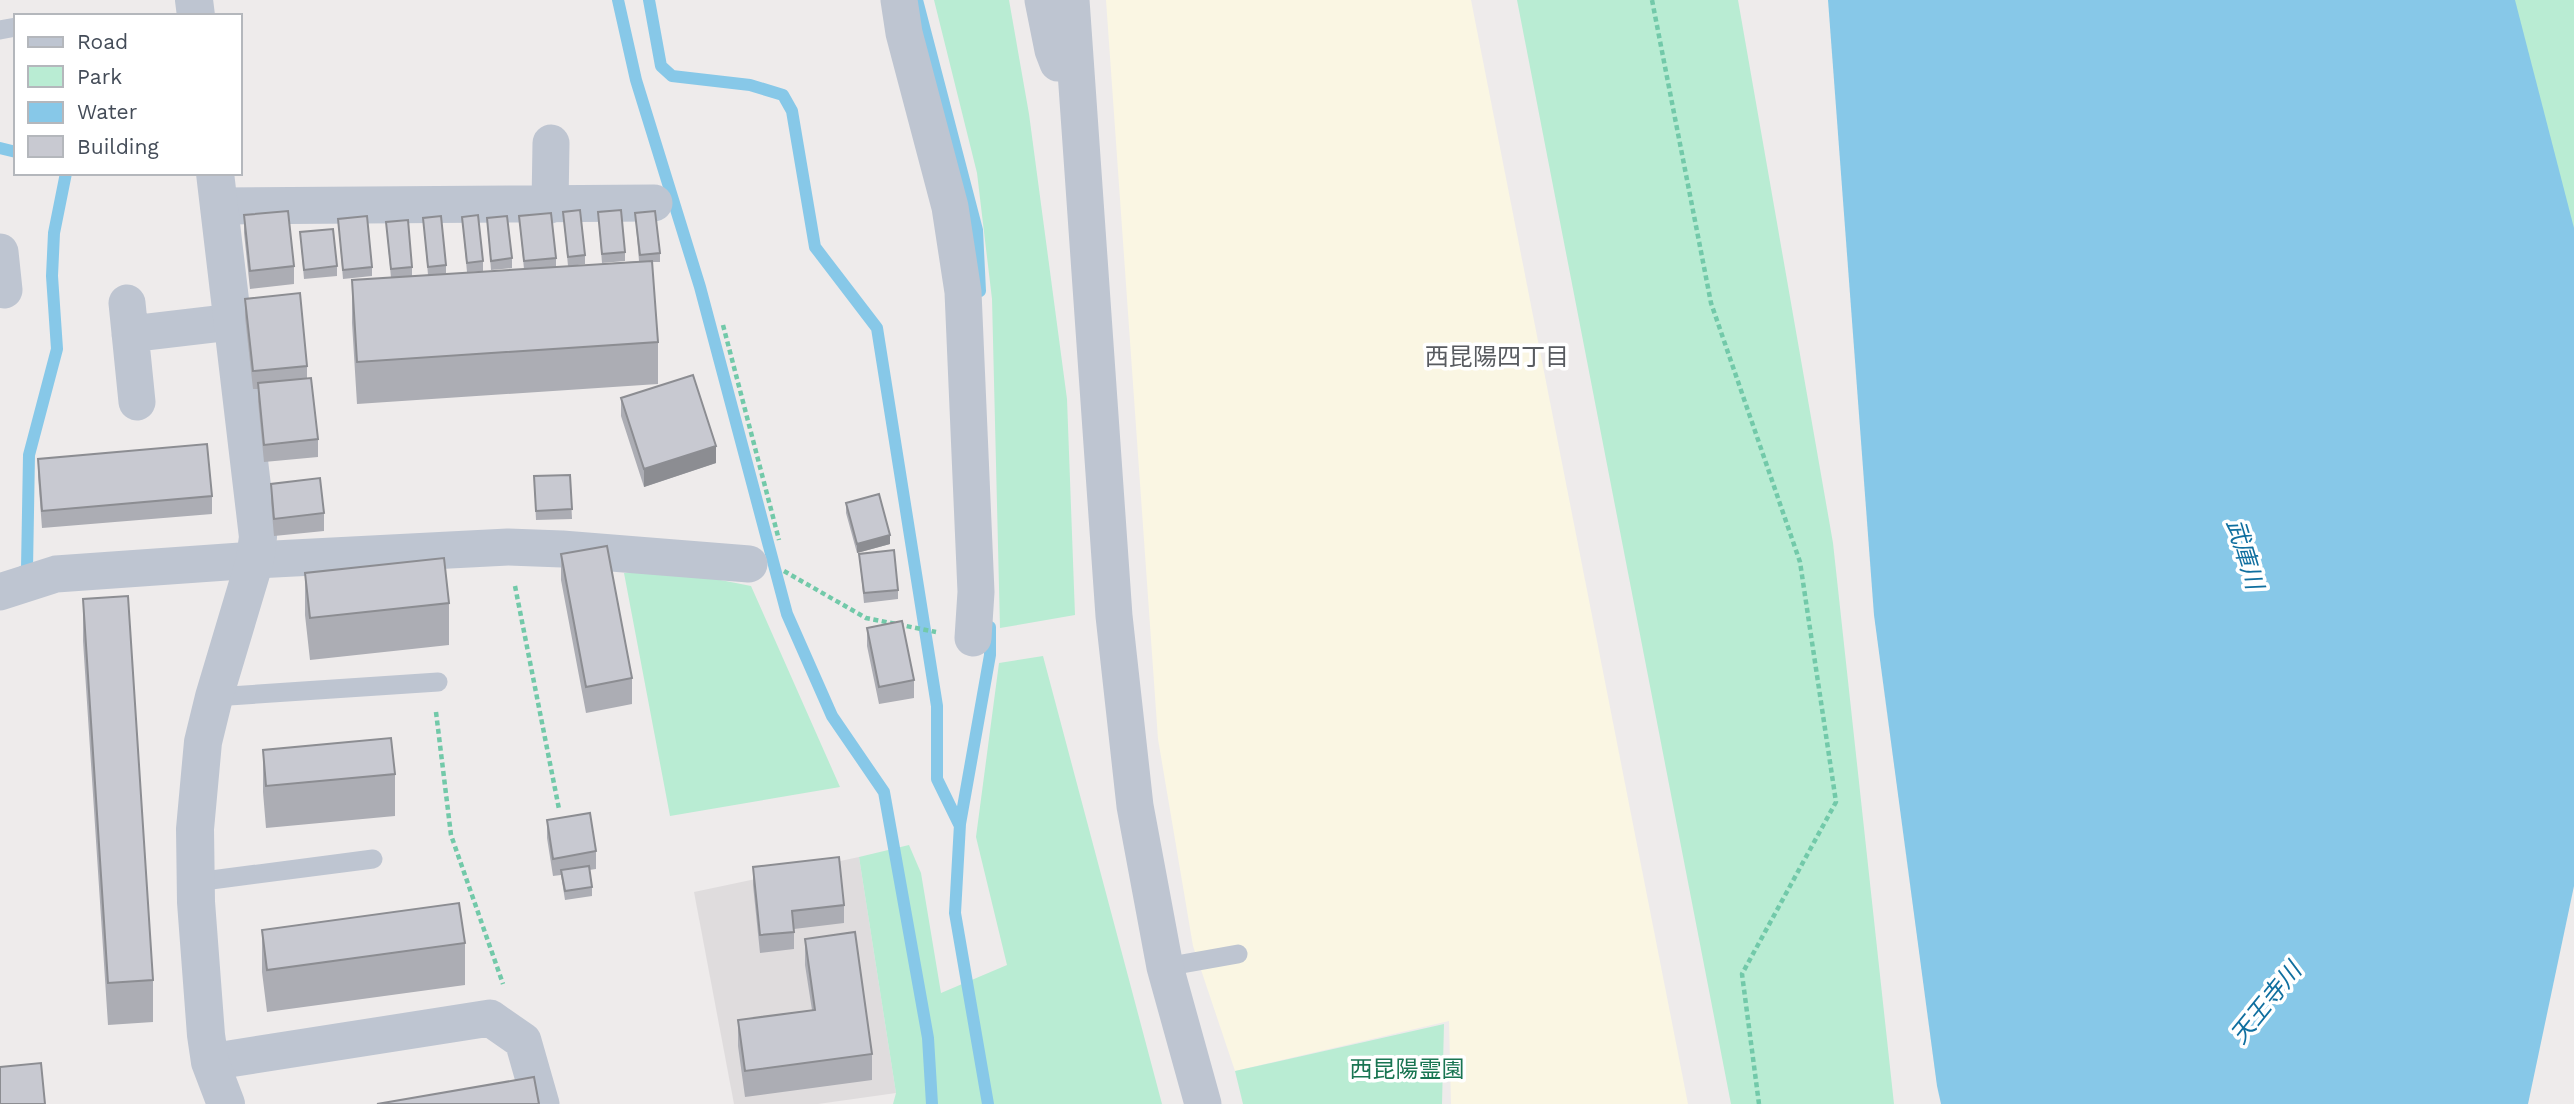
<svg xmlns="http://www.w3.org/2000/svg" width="2574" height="1104" font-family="'Work Sans','Noto Sans JP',sans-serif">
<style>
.commercial{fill:#faf6e3}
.education{fill:#dfdcdd}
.green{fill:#b9ecd3}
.water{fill:#87c8e8}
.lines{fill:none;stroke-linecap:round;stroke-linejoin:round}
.stream{stroke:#87c8e8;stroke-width:12}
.path{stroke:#72c9a9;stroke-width:4.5;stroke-dasharray:5 3.5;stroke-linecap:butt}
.service{stroke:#bec5d1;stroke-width:19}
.minor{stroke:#bec5d1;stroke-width:37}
.tertiary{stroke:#bec5d1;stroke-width:38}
.wall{fill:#acadb4}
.shaded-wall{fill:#8c8d92}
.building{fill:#c8c9d1;stroke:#8c8d92;stroke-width:2}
.labels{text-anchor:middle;stroke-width:7;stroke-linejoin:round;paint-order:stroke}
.park-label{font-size:23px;fill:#197552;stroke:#fff}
.neighbourhood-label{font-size:24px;fill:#585b60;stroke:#fff}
.water-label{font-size:24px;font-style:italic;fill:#106f9f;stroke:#fff}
</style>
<rect width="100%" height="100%" fill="#eeebeb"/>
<path class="commercial" d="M1106,0H1471L1688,1104H1451L1449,1021L1235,1071L1193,946L1158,739Z"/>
<path class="education" d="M859,857L896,1093L818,1104H734L694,892Z"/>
<path class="green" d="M934,0H1009L1029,114L1067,399L1075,615L1000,628L992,299L977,173Z
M1517,0H1738L1833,543L1894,1104H1731Z
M2458,0H2574V424Z
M624,573H685L751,586L840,787L670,816Z
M1043,656L1162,1104H893L896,1093L859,857L909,845L921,873L941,993L1007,965L976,837L999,663Z
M1444,1024L1442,1104H1243L1235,1071Z"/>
<path class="water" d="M1828,0H2515L2574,228V886L2528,1104H1941L1937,1086L1874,615Z"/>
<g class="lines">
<path class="stream" d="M618,0L636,80L700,287L787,614L832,716L884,792L928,1038L932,1104
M649,0L661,66L672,76L750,85L783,95L792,111L815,247L877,328L937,706V779L959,824
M917,0L977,230L980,291
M0,148L16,152
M19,574L27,569L29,455L57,349L52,276L54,233L66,173
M988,1104L955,913L960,824L990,655V627"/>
<path class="path" d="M1652,0L1711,303L1800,562L1836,802L1742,974L1759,1104
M723,325L779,540
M784,571L866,618L936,632
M515,586L559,809
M436,712L451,835L503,984"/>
<path class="service" d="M0,30L16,27
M214,697L438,682
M196,882L373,859
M1165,967L1238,954"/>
<path class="minor" d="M899,0L904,33L950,207L963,292L976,592L973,638
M1043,0L1053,50L1058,63
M1071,0L1114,616L1135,806L1165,967L1203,1104
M550,205L551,143
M219,206L654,203
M0,252L4,290
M127,303L137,402
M130,334L232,322
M0,592L56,574L255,560L508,547L562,549L749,564
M210,1062L490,1018L523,1041L541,1104"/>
<path class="tertiary" d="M194,0L196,16
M215,173L258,537L255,560L214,697L203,742L195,829L196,902L206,1035L210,1062L226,1104"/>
</g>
<path class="wall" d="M563,212L585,255V264L570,266L639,261L635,213L660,253V262H652L658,342V384L357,404L352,323V280L391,278L386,222L412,267V276L428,275L423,218L446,265V274L524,269L519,216L556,258V267L568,266Z
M598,212L625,252V261L602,263Z
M244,215L294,266V284L250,289L244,233Z
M462,217L483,261V271L467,272Z
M487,218L512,258V268L491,270Z
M338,219L372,267V276L343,279Z
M300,232L337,266V276L304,279Z
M245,299L307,366V378L318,439V457L264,462L258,401V389H253L245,317Z
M621,398L716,463L644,487L621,416Z
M38,459L212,496V514L42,528L38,476Z
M570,475L572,519L536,520L534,476Z
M271,484L324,513V531L274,536L271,502Z
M846,503L890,544L857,553L846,513Z
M561,554L632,678V704L586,713L561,580Z
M859,554L898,590V599L864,603Z
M305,573L449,603V645L310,660L305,615Z
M83,599L153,980V1022L108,1025L83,641Z
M867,628L914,680V698L879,704L867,646Z
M263,750L395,774V816L266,828L263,792Z
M547,820L596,851V869L589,870L592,887V896L565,900L561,875L553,876L547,838Z
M753,867L844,905V923L794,929V949L760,953L753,885Z
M262,930L465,943V985L267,1012L262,972Z
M805,939L872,1054V1080L745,1097L738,1046V1020L812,1010L805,965Z"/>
<path class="shaded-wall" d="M716,446V463L644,487V469Z
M890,535V544L857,553V544Z"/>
<path class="building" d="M580,210L585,255L568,257L563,212Z
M621,210L625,252L602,254L598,212Z
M288,211L294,266L250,271L244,215Z
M655,211L660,253L640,255L635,213Z
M551,213L556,258L524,261L519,216Z
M478,215L483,261L467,263L462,217Z
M367,216L372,267L343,270L338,219Z
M441,216L446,265L428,267L423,218Z
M507,216L512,258L491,261L487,218Z
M408,220L412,267L391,269L386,222Z
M333,229L337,266L304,270L300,232Z
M652,261L658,342L357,362L352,280Z
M300,293L307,366L253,371L245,299Z
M693,375L716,446L644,469L621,398Z
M311,378L318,439L264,445L258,383Z
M207,444L212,496L42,511L38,459Z
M570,475L572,509L536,511L534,476Z
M320,478L324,513L274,519L271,484Z
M879,494L890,535L857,544L846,503Z
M607,546L632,678L586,687L561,554Z
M894,550L898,590L864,593L859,554Z
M444,558L449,603L310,618L305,573Z
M128,596L153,980L108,983L83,599Z
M902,621L914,680L879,687L867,628Z
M391,738L395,774L266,786L263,750Z
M590,813L596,851L553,859L547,820Z
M839,857L844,905L792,911L794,932L760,935L753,867Z
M589,866L592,887L565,891L561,870Z
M459,903L465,943L267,970L262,930Z
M855,932L872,1054L745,1071L738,1020L815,1010L805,939Z
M41,1063L45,1104H0V1067Z
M534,1077L539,1104H377Z"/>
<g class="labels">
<g class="park-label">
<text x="1407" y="1077">西昆陽霊園</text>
</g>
<g class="neighbourhood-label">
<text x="1497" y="365">西昆陽四丁目</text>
</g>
<g class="water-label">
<text transform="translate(2245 554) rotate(73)" y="8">武庫川</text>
<text transform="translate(2266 1003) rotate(-51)" y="8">天王寺川</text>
</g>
</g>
<rect x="14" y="14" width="228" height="161" fill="#ffffff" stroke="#b4b7bc" stroke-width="2"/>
<rect x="28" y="37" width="35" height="10" fill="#bec5d1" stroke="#b4b7bc" stroke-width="2"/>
<text x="77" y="49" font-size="21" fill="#444c58">Road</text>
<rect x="28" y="66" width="35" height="21" fill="#b9ecd3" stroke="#b4b7bc" stroke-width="2"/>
<text x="77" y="84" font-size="21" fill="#444c58">Park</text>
<rect x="28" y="102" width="35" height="21" fill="#87c8e8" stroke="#b4b7bc" stroke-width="2"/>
<text x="77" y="119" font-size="21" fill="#444c58">Water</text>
<rect x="28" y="136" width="35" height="21" fill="#c8c9d1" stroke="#b4b7bc" stroke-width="2"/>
<text x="77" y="154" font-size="21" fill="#444c58">Building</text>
</svg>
